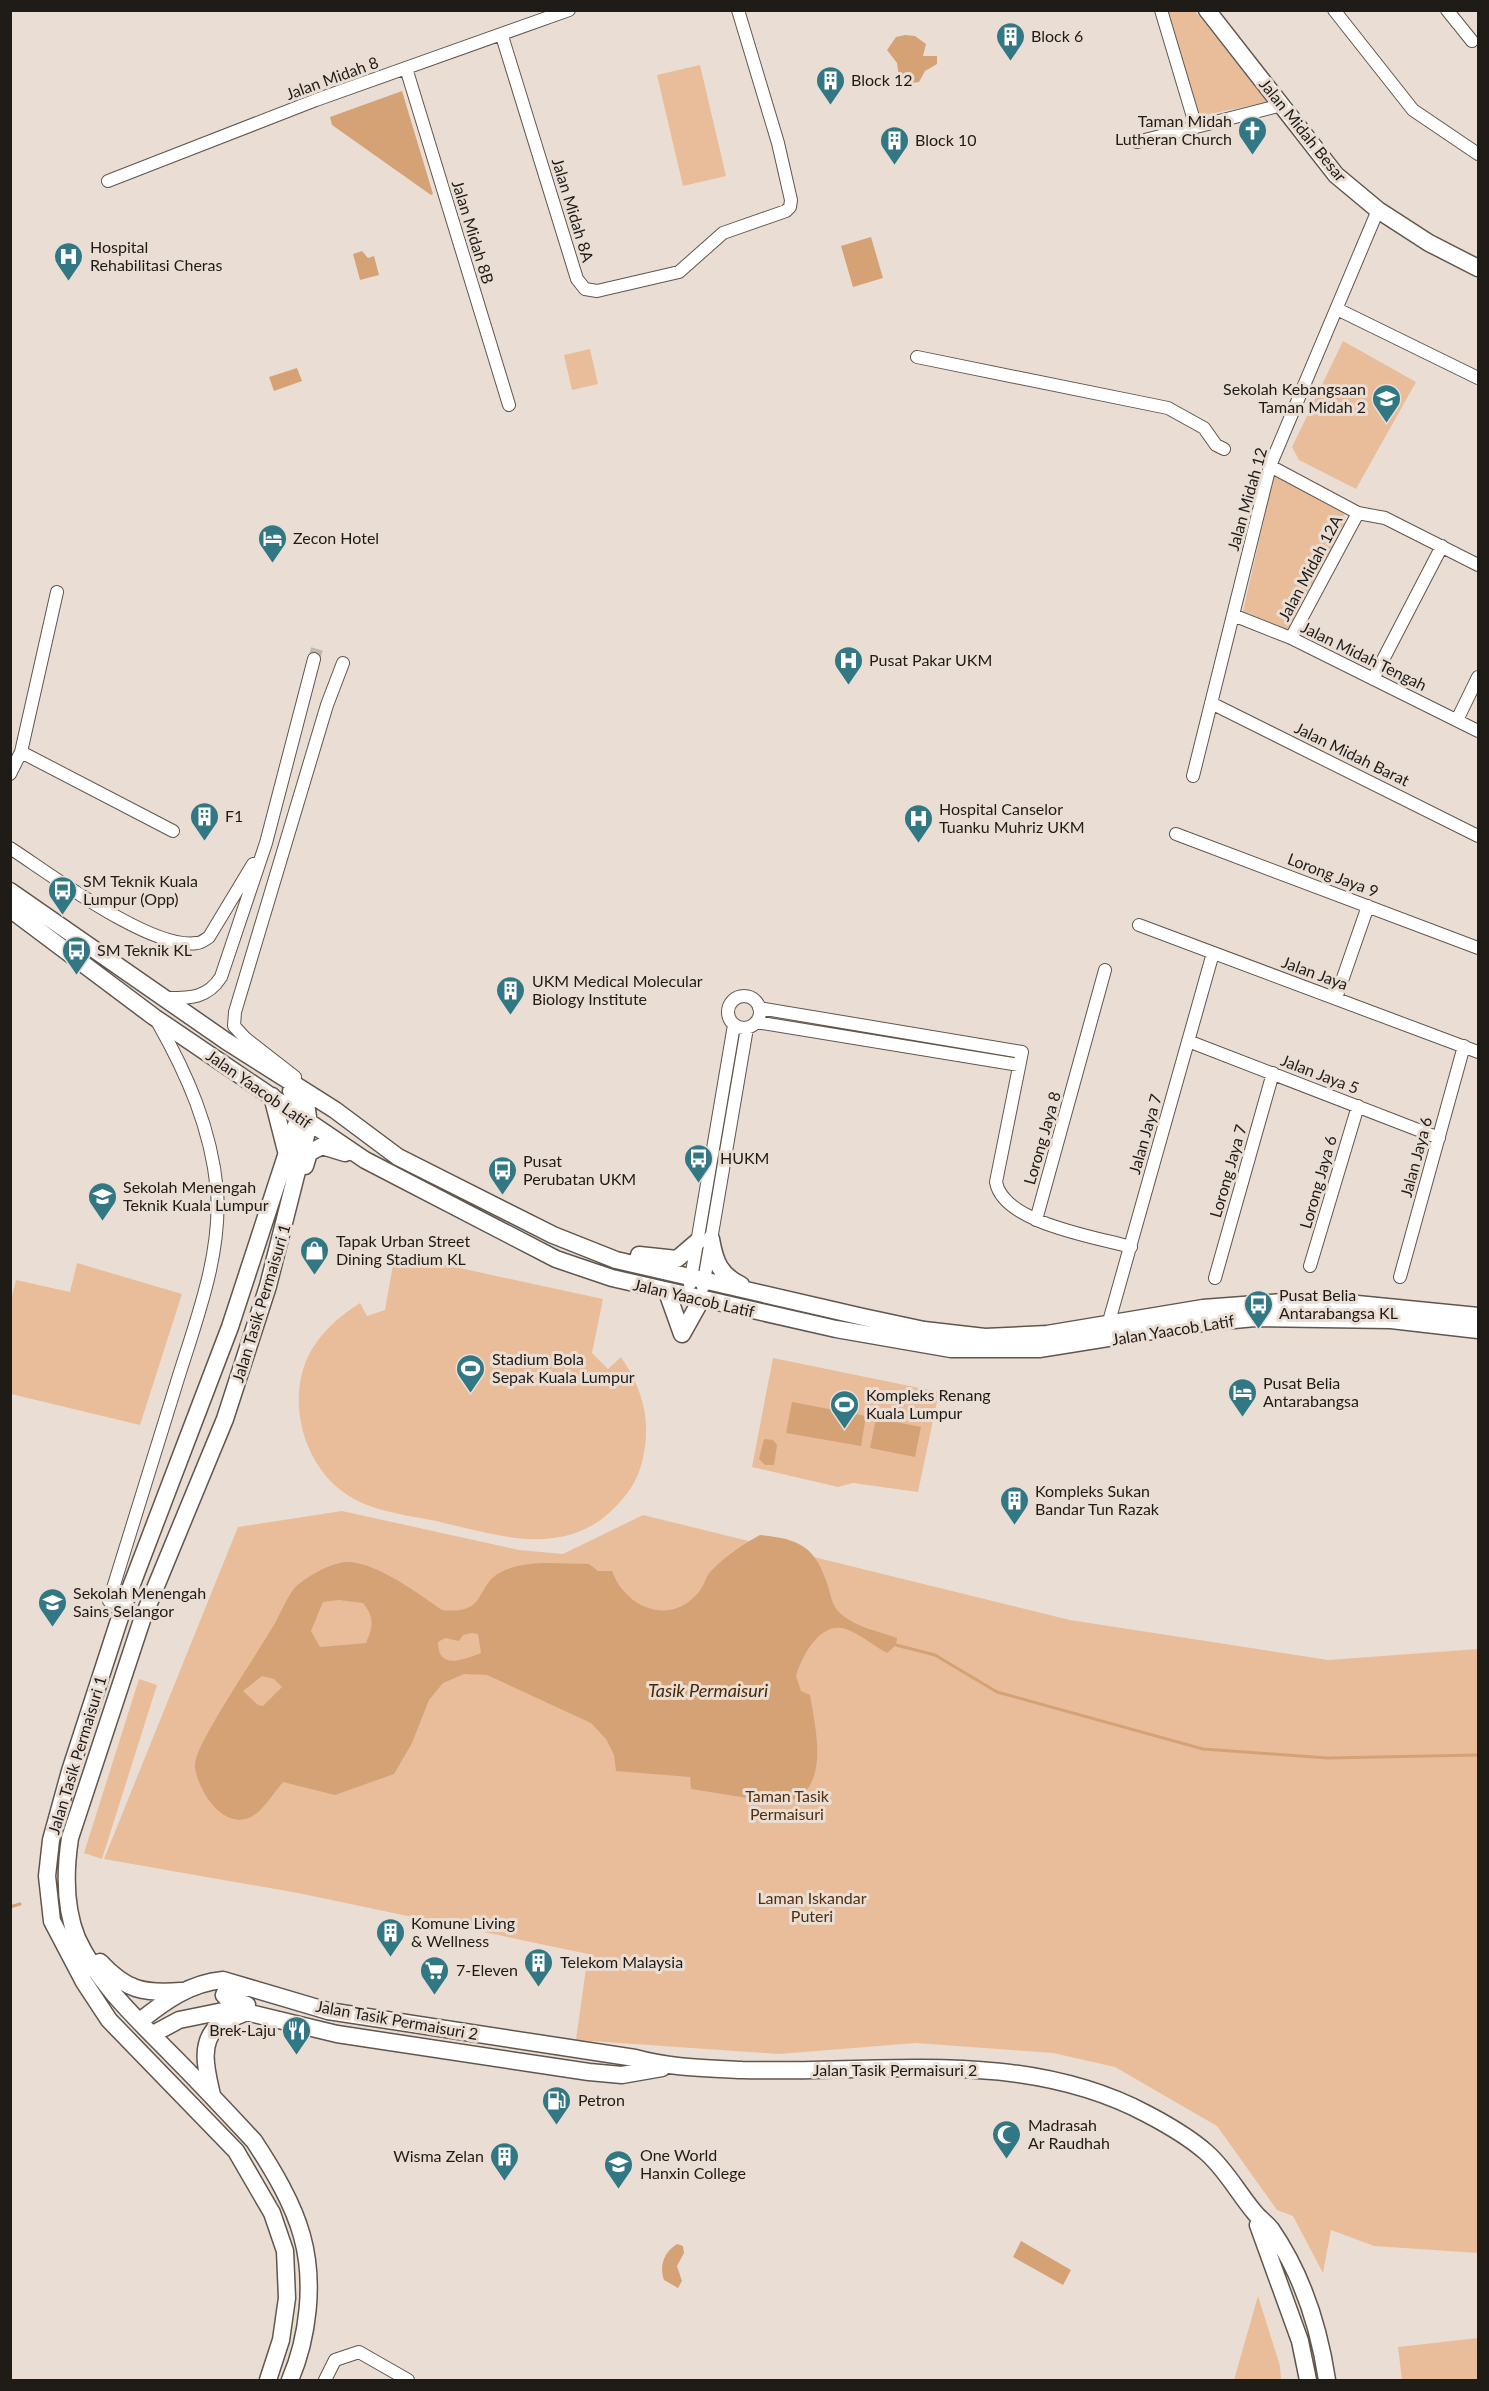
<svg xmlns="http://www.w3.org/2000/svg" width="1489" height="2391" font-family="Lato,sans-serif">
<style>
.green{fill:#e9bd99}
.water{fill:#d5a276;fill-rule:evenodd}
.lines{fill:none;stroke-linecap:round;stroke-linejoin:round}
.stream{stroke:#d5a276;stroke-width:3}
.street-tunnel{stroke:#c1b7ae;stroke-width:12;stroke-dasharray:12 6;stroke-linecap:butt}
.street-casing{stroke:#60564d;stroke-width:14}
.secondary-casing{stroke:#60564d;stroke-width:19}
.street{stroke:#fff;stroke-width:12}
.secondary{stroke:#fff;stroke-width:16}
.labels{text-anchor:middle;stroke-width:6;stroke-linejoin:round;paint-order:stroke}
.poi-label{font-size:16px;fill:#1f1b17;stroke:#eaded4;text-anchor:start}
.street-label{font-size:16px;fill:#1f1b17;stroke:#eaded4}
.park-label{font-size:16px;fill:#512f0c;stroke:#eaded4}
.water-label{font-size:18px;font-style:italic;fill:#4a2804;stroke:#eaded4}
</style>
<rect width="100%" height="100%" fill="#eaded4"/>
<path class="green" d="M1167,11H1195L1268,102L1200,116Z
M700,65L726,176L683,186L657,75Z
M1343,341L1416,382L1356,489L1299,460L1292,447Z
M590,349L598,384L572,390L564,355Z
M1274,476L1343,511L1346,523L1289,631L1243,611Z
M395,1254L603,1299L592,1353L608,1369L621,1357C645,1393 653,1426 640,1469C634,1487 623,1500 609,1513C559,1558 493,1534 436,1521C402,1514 365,1511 338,1488C298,1454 285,1386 316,1343C328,1326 343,1314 360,1303L367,1316L385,1310Z
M77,1263L182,1294L140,1425L11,1394L10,1304L16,1280L70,1292Z
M773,1358L939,1392L918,1492L853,1483L838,1487L752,1467Z
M342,1511L519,1550L563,1554L643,1515L1070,1620L1328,1660L1478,1649V2253L1374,2246L1331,2230L1323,2273L1293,2216L1277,2210L1217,2126L1115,2067L1053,2053L916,2043L779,2054L576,2040L588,1954L298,1893L104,1859L238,1527Z
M139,1679L157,1685L102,1859L84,1853Z
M1258,2296L1280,2366L1281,2380H1234Z
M1478,2338V2380H1402L1398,2347Z"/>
<path class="water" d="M905,35L915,36L926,44L923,56H937V64L925,71L919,82L912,83L908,78L899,77L897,63L887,50L896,37Z
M402,91L433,194L431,195L332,125L330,117Z
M871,237L883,278L853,287L841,246Z
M362,251L368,258L374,256L379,275L360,280L353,254Z
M297,368L302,381L274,391L269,377Z
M792,1402L866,1416L861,1446L786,1433Z
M876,1418L921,1427L915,1457L870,1448Z
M764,1439L773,1440L777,1445L774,1465H765L759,1459Z
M760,1535C800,1539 815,1546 828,1586C830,1594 832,1604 838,1611C853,1627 878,1631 897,1638L896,1645L887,1653C874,1646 860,1634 846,1629C820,1621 802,1656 796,1676L801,1691L810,1695C816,1730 833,1799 778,1803C773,1804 765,1801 760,1800C737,1796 714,1793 691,1789L690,1777L616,1771L614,1755L606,1739L591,1723L487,1675L464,1674L443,1683L429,1700L412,1743L394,1774L335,1795L283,1782C273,1793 263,1812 249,1818C221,1828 199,1791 195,1768C194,1760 201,1745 205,1738C226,1699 251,1663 274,1625C281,1613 289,1591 300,1583C312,1574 331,1563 346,1562C375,1561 419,1594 442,1610C489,1615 474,1586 501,1572C526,1559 561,1564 589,1564L598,1571H612C625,1607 669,1627 698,1593C705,1586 705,1576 712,1570C727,1555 742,1545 760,1535ZM339,1600L363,1603C375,1618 373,1627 366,1643L320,1647L311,1631L323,1602ZM472,1633L478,1634L481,1653C465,1659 438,1671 438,1642L445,1638L459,1641L463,1635ZM262,1676L274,1679L282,1687L263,1706L258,1705L243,1691Z
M1021,2241L1071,2270L1063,2285L1013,2257Z
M677,2244L683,2246L684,2253L677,2266L682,2281L678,2288L664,2280C659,2266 664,2252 677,2244Z"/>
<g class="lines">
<path class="stream" d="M896,1645L935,1655L997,1692L1203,1749L1328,1758L1478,1755
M10,1907L20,1904"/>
<path class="street-tunnel" d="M314,659L317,649"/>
<defs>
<path id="street" d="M1161,10L1196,127
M1334,10L1413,110L1478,154
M1447,10L1472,41
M502,36L577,279L585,289L597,291L679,272L723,233L786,211L790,207L791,200L778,143L738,10
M406,68L509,405
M1137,142L1282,105
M108,181L316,100L569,10
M1337,309L1478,378
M917,357L1168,408L1204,428L1216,445L1224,449
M1270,466L1358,513L1385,518L1478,565
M1233,615L1291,638L1478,731
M1291,638L1358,513
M1373,679L1442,546
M1211,703L1478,836
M1457,720L1478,677
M21,752L173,831
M10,774L21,752L57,592
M1193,776L1270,466L1378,210
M1176,834L1478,948
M10,848C49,873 152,951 197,943C201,943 206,939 209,937L253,864
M1139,925L1478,1052
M728 1012a16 16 0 1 1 32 0a16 16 0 1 1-32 0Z
M165,998C189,998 207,999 221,977L266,843L314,659
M1336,998L1368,906
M759,1008L1022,1052L996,1182C1003,1223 1096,1237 1131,1247
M756,1022L1019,1065
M1188,1041L1439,1138
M295,1077L245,1038L234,1026L235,1012L327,705L343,663
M1036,1220L1105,970
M1310,1266L1358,1106
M1400,1277L1464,1046
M1215,1278L1273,1073
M690,1284L734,1025
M703,1287L747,1028
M1108,1325L1213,953
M124,1605L109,1601C132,1529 154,1457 176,1385C195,1323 222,1256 217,1190C211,1128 187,1074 157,1021
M325,2380L335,2360L359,2352L408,2380"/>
<path id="secondary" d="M1207,10L1336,175L1378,210L1429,243L1478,268
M10,891L226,1041L335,1110L398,1157L553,1235L616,1260L863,1317L924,1330L985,1337L1047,1334L1203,1308L1282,1302L1347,1303L1478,1316
M10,909L154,1017L365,1160L556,1259L612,1278L836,1329L951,1349H1039L1202,1323L1255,1318L1391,1320L1478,1330
M272,1096L286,1151
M305,1166L309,1153L322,1146L345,1153
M711,1239C715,1262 720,1275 741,1285
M639,1255L677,1259L698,1241
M667,1292L682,1334
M682,1334L701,1300
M100,1962C126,1990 143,1994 181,1991
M247,1988L226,1991L224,1995L229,2000L247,2005
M140,2021C165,2001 190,1983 223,1980L328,2011L635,2058C671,2068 705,2068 742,2070C878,2074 1021,2047 1147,2114C1168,2125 1189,2137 1207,2153C1227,2171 1238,2193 1255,2213C1260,2219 1266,2223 1271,2229C1302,2274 1319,2327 1327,2380
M153,2034L179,2020L233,2009L337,2034L589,2072L622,2075L662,2068
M212,2095C207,2073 198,2043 218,2026C224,2020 236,2017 244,2013
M1258,2225L1300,2341L1308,2380
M268,2380L281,2340L287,2298L285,2251L272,2213L236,2151L109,2020L84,1982L52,1921L47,1876L51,1840L70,1771L124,1605L230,1327L299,1116
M290,2380C308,2338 315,2282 302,2236C293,2203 273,2170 254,2141C227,2112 200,2083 172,2055C137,2019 98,1984 77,1938C64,1906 65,1871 70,1838L142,1620L225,1419L268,1286L309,1124L306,1103L291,1091"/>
</defs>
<use href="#street" class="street-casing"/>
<use href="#secondary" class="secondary-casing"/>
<use href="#street" class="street"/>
<use href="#secondary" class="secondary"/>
</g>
<defs>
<symbol id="building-pin" viewBox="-11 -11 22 30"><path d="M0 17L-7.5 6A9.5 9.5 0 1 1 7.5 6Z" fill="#317784" stroke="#eaded4"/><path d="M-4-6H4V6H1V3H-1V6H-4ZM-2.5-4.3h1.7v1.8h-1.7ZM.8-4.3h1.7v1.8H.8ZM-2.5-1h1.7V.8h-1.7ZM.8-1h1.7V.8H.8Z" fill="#fff"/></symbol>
<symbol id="church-pin" viewBox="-11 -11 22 30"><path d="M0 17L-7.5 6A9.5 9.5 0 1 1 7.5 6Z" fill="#317784" stroke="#eaded4"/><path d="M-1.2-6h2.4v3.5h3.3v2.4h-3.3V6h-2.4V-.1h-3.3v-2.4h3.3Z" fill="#fff"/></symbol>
<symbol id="hospital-pin" viewBox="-11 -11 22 30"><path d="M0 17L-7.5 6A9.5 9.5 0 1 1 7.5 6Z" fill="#317784" stroke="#eaded4"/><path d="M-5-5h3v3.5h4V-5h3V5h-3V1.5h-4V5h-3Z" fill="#fff"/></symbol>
<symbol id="school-pin" viewBox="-11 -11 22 30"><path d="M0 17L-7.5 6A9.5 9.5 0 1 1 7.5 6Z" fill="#317784" stroke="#eaded4"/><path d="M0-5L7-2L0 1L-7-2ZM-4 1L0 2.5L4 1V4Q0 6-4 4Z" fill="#fff"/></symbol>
<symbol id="hotel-pin" viewBox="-11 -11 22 30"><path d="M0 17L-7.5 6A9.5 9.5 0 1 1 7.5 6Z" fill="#317784" stroke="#eaded4"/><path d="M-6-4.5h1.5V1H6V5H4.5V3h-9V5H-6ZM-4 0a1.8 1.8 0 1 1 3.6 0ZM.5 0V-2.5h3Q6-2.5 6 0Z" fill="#fff"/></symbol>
<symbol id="bus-pin" viewBox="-11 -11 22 30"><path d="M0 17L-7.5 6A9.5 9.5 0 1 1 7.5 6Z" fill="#317784" stroke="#eaded4"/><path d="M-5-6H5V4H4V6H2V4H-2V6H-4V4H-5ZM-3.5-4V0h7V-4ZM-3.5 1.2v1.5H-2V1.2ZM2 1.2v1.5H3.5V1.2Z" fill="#fff"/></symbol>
<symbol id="shop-pin" viewBox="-11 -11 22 30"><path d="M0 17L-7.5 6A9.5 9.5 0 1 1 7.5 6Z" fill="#317784" stroke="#eaded4"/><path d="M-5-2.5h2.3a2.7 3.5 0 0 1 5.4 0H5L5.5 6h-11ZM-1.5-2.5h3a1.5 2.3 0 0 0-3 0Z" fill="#fff"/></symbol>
<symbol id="stadium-pin" viewBox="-11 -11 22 30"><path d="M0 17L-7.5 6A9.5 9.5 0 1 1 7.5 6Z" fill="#317784" stroke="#eaded4"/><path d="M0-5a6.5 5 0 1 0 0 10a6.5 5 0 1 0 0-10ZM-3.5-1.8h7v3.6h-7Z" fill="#fff"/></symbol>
<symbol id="supermarket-pin" viewBox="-11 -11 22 30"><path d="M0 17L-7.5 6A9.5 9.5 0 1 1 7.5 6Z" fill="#317784" stroke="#eaded4"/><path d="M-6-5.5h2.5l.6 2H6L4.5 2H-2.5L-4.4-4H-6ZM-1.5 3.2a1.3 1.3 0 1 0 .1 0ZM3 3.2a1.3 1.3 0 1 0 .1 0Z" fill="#fff"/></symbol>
<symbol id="restaurant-pin" viewBox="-11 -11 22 30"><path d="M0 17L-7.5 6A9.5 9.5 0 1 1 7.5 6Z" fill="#317784" stroke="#eaded4"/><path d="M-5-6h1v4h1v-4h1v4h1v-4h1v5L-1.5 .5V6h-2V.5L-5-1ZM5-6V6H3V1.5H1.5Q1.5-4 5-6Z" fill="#fff"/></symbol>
<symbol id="fuel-pin" viewBox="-11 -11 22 30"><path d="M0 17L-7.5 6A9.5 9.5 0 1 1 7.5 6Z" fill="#317784" stroke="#eaded4"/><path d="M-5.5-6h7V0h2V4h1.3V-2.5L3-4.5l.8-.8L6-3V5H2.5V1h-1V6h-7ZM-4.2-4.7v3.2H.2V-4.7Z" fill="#fff"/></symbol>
<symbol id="mosque-pin" viewBox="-11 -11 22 30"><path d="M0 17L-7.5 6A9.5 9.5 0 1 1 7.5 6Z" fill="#317784" stroke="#eaded4"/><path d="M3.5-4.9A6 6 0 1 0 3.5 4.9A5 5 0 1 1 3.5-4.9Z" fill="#fff"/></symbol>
<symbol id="university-pin" viewBox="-11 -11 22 30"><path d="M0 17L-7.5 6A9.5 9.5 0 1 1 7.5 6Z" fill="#317784" stroke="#eaded4"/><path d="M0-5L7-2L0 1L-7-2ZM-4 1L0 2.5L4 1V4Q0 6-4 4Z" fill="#fff"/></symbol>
</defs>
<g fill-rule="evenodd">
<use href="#building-pin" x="994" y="20" width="33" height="45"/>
<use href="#building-pin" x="814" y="64" width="33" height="45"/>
<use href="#church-pin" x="1236" y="114" width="33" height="45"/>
<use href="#building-pin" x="878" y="124" width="33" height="45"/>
<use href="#hospital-pin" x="52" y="240" width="33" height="45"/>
<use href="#school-pin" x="1370" y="382" width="33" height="45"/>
<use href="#hotel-pin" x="256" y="522" width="33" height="45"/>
<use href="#hospital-pin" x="832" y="644" width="33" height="45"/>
<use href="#building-pin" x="188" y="800" width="33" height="45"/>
<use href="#hospital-pin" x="902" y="802" width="33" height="45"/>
<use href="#bus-pin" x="46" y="874" width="33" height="45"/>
<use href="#bus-pin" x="60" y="934" width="33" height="45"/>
<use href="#building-pin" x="494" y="974" width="33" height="45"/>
<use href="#bus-pin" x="682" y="1142" width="33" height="45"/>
<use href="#bus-pin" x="486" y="1154" width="33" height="45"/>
<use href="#school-pin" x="86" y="1180" width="33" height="45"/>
<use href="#shop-pin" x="298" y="1234" width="33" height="45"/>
<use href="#bus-pin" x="1242" y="1288" width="33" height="45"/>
<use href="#stadium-pin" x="454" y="1352" width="33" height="45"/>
<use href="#hotel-pin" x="1226" y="1376" width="33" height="45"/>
<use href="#stadium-pin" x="828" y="1388" width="33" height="45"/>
<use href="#building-pin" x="998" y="1484" width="33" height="45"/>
<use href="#school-pin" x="36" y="1586" width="33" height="45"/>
<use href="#building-pin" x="374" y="1916" width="33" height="45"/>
<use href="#building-pin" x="522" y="1946" width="33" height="45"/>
<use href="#supermarket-pin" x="418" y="1954" width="33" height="45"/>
<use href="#restaurant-pin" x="280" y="2014" width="33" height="45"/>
<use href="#fuel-pin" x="540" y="2084" width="33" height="45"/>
<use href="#mosque-pin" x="990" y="2118" width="33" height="45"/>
<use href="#building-pin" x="488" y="2140" width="33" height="45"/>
<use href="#university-pin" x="602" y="2148" width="33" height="45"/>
</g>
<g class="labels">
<g class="poi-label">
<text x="1031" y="42">Block 6</text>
<text x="851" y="86">Block 12</text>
<text x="1232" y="127" text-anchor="end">Taman Midah<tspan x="1232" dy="18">Lutheran Church</tspan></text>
<text x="915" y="146">Block 10</text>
<text x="90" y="253">Hospital<tspan x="90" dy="18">Rehabilitasi Cheras</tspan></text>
<text x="1366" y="395" text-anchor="end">Sekolah Kebangsaan<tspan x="1366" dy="18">Taman Midah 2</tspan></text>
<text x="293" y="544">Zecon Hotel</text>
<text x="869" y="666">Pusat Pakar UKM</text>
<text x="939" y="815">Hospital Canselor<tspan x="939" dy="18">Tuanku Muhriz UKM</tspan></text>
<text x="225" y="822">F1</text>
<text x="83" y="887">SM Teknik Kuala<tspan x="83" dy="18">Lumpur (Opp)</tspan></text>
<text x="97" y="956">SM Teknik KL</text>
<text x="532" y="987">UKM Medical Molecular<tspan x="532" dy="18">Biology Institute</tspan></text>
<text x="720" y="1164">HUKM</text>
<text x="523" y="1167">Pusat<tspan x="523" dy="18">Perubatan UKM</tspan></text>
<text x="123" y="1193">Sekolah Menengah<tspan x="123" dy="18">Teknik Kuala Lumpur</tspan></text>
<text x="336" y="1247">Tapak Urban Street<tspan x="336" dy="18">Dining Stadium KL</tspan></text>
<text x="1279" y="1301">Pusat Belia<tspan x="1279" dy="18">Antarabangsa KL</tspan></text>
<text x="492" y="1365">Stadium Bola<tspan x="492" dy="18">Sepak Kuala Lumpur</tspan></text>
<text x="1263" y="1389">Pusat Belia<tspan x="1263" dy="18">Antarabangsa</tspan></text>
<text x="866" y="1401">Kompleks Renang<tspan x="866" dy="18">Kuala Lumpur</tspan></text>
<text x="1035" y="1497">Kompleks Sukan<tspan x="1035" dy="18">Bandar Tun Razak</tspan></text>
<text x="73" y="1599">Sekolah Menengah<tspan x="73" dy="18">Sains Selangor</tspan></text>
<text x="411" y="1929">Komune Living<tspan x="411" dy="18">&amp; Wellness</tspan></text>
<text x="560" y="1968">Telekom Malaysia</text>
<text x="456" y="1976">7-Eleven</text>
<text x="276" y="2036" text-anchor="end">Brek-Laju</text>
<text x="578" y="2106">Petron</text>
<text x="1028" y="2131">Madrasah<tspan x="1028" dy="18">Ar Raudhah</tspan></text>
<text x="640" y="2161">One World<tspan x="640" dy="18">Hanxin College</tspan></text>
<text x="484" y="2162" text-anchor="end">Wisma Zelan</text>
</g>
<g class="street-label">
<text transform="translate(332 78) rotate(-20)" y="6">Jalan Midah 8</text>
<text transform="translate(1303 130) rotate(51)" y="6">Jalan Midah Besar</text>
<text transform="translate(573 210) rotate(73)" y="6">Jalan Midah 8A</text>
<text transform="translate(473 232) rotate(73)" y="6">Jalan Midah 8B</text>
<text transform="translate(1247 499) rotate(-74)" y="6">Jalan Midah 12</text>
<text transform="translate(1310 568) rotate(-62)" y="6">Jalan Midah 12A</text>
<text transform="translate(1364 656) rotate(26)" y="6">Jalan Midah Tengah</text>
<text transform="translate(1352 754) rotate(26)" y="6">Jalan Midah Barat</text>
<text transform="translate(1333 875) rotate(21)" y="6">Lorong Jaya 9</text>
<text transform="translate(1315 973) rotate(20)" y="6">Jalan Jaya</text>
<text transform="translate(1320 1074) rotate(21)" y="6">Jalan Jaya 5</text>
<text transform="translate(259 1089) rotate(35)" y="6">Jalan Yaacob Latif</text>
<text transform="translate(1145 1134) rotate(-74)" y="6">Jalan Jaya 7</text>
<text transform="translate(1042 1138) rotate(-74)" y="6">Lorong Jaya 8</text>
<text transform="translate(1416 1157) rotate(-75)" y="6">Jalan Jaya 6</text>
<text transform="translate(1228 1171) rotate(-74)" y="6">Lorong Jaya 7</text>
<text transform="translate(1318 1182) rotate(-74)" y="6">Lorong Jaya 6</text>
<text transform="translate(694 1298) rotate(13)" y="6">Jalan Yaacob Latif</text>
<text transform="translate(261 1303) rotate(-73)" y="6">Jalan Tasik Permaisuri 1</text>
<text transform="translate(1173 1330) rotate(-9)" y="6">Jalan Yaacob Latif</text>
<text transform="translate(77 1755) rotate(-73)" y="6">Jalan Tasik Permaisuri 1</text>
<text transform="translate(397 2020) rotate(10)" y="6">Jalan Tasik Permaisuri 2</text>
<text x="895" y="2076">Jalan Tasik Permaisuri 2</text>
</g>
<g class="park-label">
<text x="787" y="1802">Taman Tasik<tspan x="787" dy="18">Permaisuri</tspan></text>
<text x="812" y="1904">Laman Iskandar<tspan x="812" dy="18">Puteri</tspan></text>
</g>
<g class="water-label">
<text x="708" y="1697">Tasik Permaisuri</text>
</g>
</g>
<rect width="1489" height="2391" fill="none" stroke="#1f1b17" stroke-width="24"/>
</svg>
